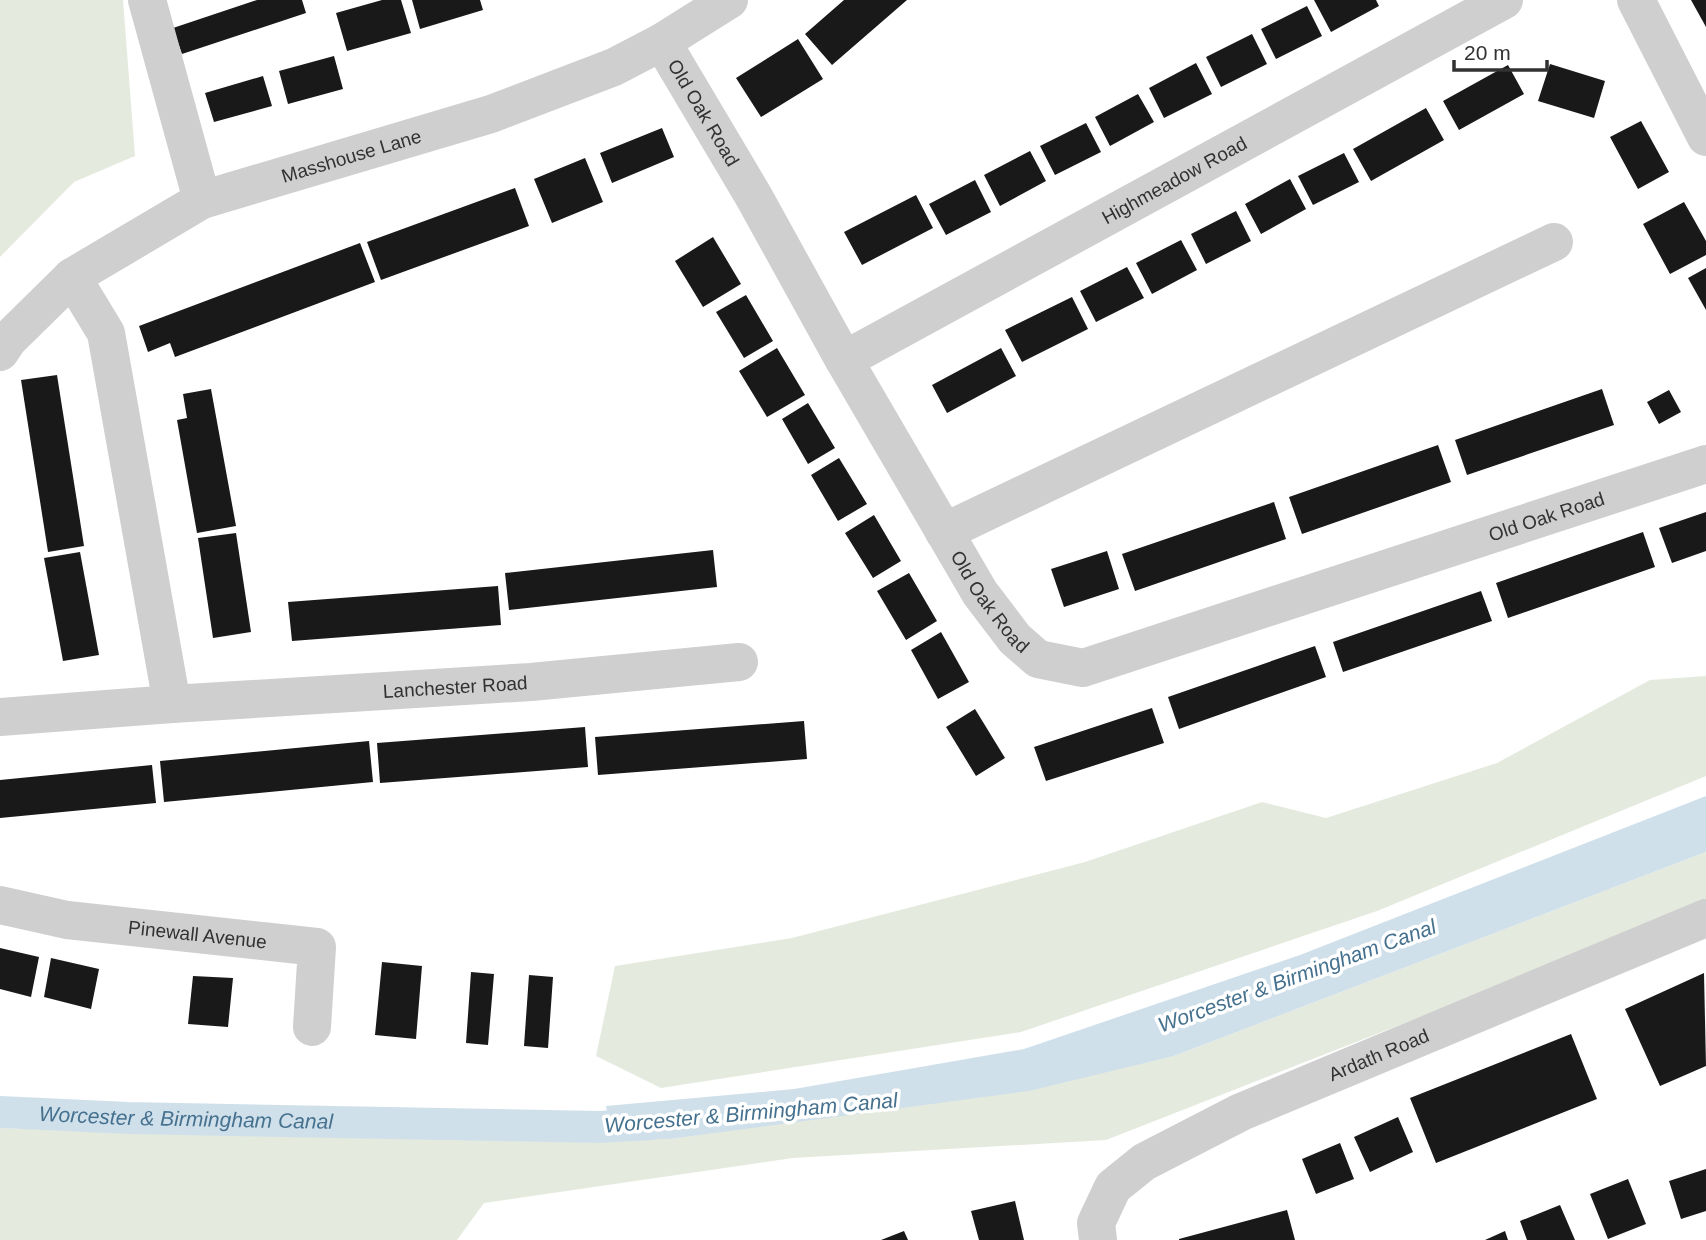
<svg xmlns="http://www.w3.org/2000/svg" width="1706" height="1240" font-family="Arial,sans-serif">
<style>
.green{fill:#e5eade}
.water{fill:#d0e0eb}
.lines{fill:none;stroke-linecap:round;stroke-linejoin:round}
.canal{stroke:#d0e0eb;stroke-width:32}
.building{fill:#191919}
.minor{stroke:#cfcfcf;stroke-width:38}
.labels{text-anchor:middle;stroke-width:7;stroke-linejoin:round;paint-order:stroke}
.street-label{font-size:19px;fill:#323232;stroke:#fff}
.water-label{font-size:21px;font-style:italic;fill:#45718f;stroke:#fff}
</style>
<rect width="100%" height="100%" fill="#fff"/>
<path class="green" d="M0,0H123L135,156L74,182L0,257Z
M1706,676V776L1377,911L1021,1032L661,1088L596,1056L615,966L792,938L1085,862L1262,802L1326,818L1497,763L1650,680Z
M1706,852V905L1106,1140L793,1158L484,1203L457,1240H0V1128L90,1131L670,1139L785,1122L1174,1056Z"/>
<path class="water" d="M1706,796V852L1174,1056L1029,1091L670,1139H612L606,1106L794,1089L1024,1049L1300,955Z"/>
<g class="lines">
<path class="canal" id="s1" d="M0,1112L128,1118L599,1127L652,1124"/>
</g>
<path class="building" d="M257,0H302L306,13L182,54L173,28Z
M382,0H401L411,33L347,51L336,13Z
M412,0H480L483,10L420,29Z
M844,0H907L832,65L805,34Z
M1314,0H1376L1379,6L1331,32Z
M1691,0H1706V27Z
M1307,6L1322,36L1276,59L1261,29Z
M1252,34L1267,64L1221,87L1206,57Z
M798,39L823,79L761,117L736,78Z
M334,56L343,89L288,104L279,71Z
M1196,63L1212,94L1164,118L1149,88Z
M1550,64L1605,81L1594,118L1538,101Z
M1508,65L1524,94L1459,130L1443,101Z
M263,76L272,106L214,122L205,93Z
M1138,94L1154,122L1110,146L1095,117Z
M1426,108L1444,140L1371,181L1353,149Z
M1641,121L1669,172L1638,189L1610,137Z
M1086,123L1101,152L1055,175L1040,146Z
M662,128L674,157L612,183L600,153Z
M1030,151L1046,181L1000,206L984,175Z
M1344,153L1359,182L1313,205L1298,176Z
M585,158L603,202L552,223L534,179Z
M1290,179L1306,209L1261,234L1245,204Z
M975,180L991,212L946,235L929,204Z
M515,188L529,226L381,280L367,242Z
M916,195L933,228L862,265L844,232Z
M1684,202L1706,241V255L1670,274L1643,224Z
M1236,211L1251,241L1206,264L1191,234Z
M713,237L741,284L703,307L675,261Z
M1181,240L1197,270L1152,294L1136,263Z
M360,243L375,282L175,357L170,343L148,352L139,326Z
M1127,267L1144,298L1096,322L1080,291Z
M1706,268V310L1688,278Z
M746,295L773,341L744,358L716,312Z
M1072,297L1088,329L1022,362L1005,330Z
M777,348L805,395L767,417L739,371Z
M1001,348L1016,376L947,413L932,385Z
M57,375L84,546L48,552L21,380Z
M211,389L236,526L197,533L177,420L187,418L183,394Z
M1602,389L1614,425L1467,475L1455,440Z
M1669,390L1681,412L1659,424L1647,402Z
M808,403L835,448L808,464L782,419Z
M1438,445L1451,482L1302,534L1289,497Z
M839,458L867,504L838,521L811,475Z
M1274,502L1286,539L1135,591L1122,554Z
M1706,512V551L1672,563L1659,528Z
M874,515L901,561L873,578L845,533Z
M1643,532L1655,567L1508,618L1496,583Z
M236,533L251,632L213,638L198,538Z
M713,550L717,587L509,610L505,573Z
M1107,551L1119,589L1064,607L1051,569Z
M80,552L99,655L63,661L44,558Z
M909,573L937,621L906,640L877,591Z
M498,586L501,625L292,641L288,602Z
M1481,591L1492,621L1343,672L1333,642Z
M941,632L969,682L938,699L911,650Z
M1315,646L1326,677L1179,729L1168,697Z
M1152,708L1164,743L1046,781L1034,747Z
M975,709L1005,758L976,776L946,727Z
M804,721L807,759L598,775L595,737Z
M585,727L588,767L380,783L377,743Z
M369,741L373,782L164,802L160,761Z
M152,765L156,803L0,818V780Z
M0,948L39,957L31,997L0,989Z
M51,958L99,969L91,1009L44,997Z
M382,962L422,966L416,1039L375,1035Z
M471,972L494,974L488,1045L466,1043Z
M1704,973L1706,1066L1660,1086L1625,1009Z
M529,975L553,977L548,1048L524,1046Z
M193,976L233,978L228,1027L188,1024Z
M1571,1034L1597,1099L1436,1163L1410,1098Z
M1398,1117L1413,1152L1370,1172L1354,1137Z
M1340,1143L1354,1179L1316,1194L1302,1159Z
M1706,1169V1211L1681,1219L1669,1181Z
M1628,1179L1646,1224L1608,1239L1590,1194Z
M1015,1201L1024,1240H979L971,1211Z
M1560,1205L1575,1240H1527L1520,1221Z
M1287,1210L1295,1240H1179V1239Z
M904,1231L908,1240H881Z
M1505,1231L1508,1240H1485Z"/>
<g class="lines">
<g class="minor">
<path d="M147,0L202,200"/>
<path d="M1636,0L1706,137"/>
<path id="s2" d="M662,42L754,197L844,360L980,593L1015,639L1038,659L1083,668L1706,464"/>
<path id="s3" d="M72,277L106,333L172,704L531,682L739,662"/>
<path id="s4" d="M0,352L8,340L72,277L202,200L491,114L614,67L662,42L729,0"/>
<path id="s5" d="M844,360L1504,0"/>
<path d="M944,532L1554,242"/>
<path d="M0,717L172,704"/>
<path id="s6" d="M0,905L67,920L317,947L312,1027"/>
<path id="s7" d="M1098,1240L1096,1223L1113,1187L1144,1162L1241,1112L1706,918"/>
</g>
</g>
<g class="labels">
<g class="street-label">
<text dy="7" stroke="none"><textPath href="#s2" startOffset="82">Old Oak Road</textPath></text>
<text dy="7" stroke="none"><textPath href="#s4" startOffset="411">Masshouse Lane</textPath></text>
<text dy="7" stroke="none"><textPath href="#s5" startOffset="376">Highmeadow Road</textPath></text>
<text dy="7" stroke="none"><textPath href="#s2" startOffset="1258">Old Oak Road</textPath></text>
<text dy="7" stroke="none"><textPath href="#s2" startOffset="649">Old Oak Road</textPath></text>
<text dy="7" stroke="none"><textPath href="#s3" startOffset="726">Lanchester Road</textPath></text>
<text dy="7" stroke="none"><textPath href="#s6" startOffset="200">Pinewall Avenue</textPath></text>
<text dy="7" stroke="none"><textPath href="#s7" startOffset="355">Ardath Road</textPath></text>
</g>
<g class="water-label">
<text transform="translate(1297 976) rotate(-20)" y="7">Worcester &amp; Birmingham Canal</text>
<text transform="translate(751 1113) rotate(-5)" y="7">Worcester &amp; Birmingham Canal</text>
<text dy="7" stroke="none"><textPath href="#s1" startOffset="186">Worcester &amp; Birmingham Canal</textPath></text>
</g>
</g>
<path d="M1454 60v10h93v-10" fill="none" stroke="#323232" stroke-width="3.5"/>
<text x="1464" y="60" font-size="21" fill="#323232" stroke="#ffffff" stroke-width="5" paint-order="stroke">20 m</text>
</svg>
